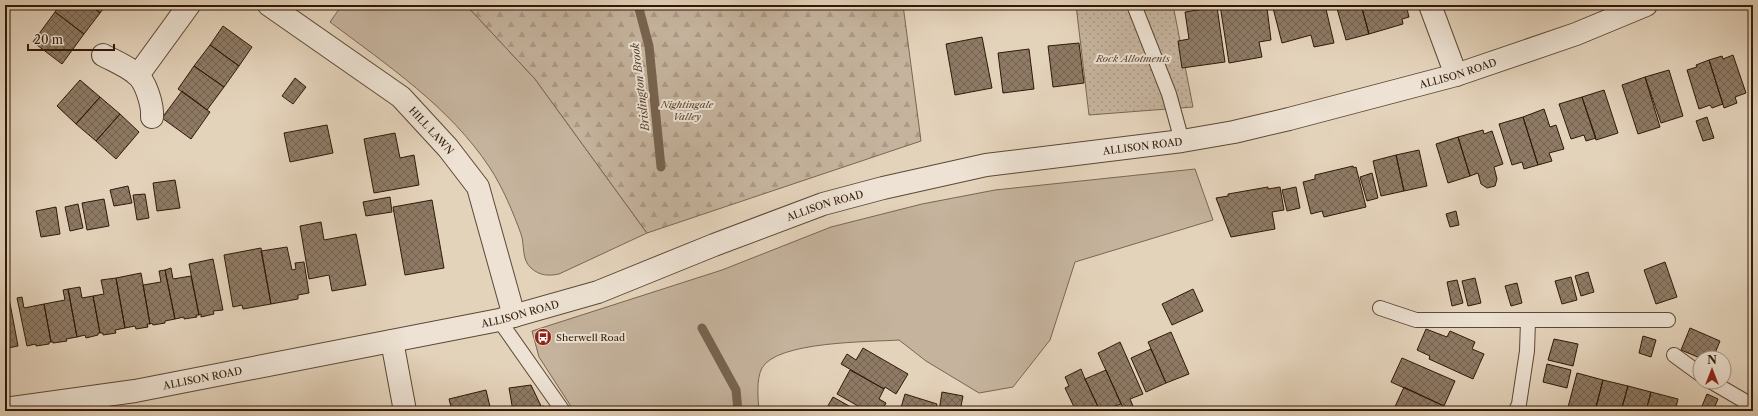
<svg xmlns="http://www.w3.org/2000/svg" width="1758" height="416" font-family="'Libre Caslon Text',serif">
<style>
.grass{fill:#c5b39d;stroke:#7a6652}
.forest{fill:url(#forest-firs);stroke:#7a6652}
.garden{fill:url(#garden-dots);stroke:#7a6652}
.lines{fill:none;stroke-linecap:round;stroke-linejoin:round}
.stream{stroke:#77634f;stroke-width:9}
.building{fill:url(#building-cross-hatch);stroke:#301908}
.service-casing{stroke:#5d4835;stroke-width:16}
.minor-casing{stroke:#5d4835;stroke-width:24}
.service{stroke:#ede2d3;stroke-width:14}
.minor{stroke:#ede2d3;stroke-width:22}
.labels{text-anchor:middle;stroke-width:4;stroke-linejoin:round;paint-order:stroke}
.park-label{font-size:10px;font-style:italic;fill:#5d4735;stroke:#ede2d3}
.street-label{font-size:10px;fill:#301908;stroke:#ede2d3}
.poi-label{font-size:10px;fill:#301908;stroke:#ede2d3;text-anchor:start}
.water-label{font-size:11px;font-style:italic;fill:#5a4431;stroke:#ede2d3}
</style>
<defs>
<pattern id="forest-firs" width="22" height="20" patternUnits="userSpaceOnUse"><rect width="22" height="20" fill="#c5b39d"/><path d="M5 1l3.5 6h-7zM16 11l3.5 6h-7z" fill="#aa9986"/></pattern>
<pattern id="garden-dots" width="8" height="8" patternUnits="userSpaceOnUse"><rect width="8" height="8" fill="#c5b39d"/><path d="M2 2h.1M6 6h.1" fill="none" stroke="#aa9986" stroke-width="1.8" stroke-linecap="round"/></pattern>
<pattern id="building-cross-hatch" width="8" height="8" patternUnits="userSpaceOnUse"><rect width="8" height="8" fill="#8e7a65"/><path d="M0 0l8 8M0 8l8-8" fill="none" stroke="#746351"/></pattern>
</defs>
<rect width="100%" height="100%" fill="#e4d3bb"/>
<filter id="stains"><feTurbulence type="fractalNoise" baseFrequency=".005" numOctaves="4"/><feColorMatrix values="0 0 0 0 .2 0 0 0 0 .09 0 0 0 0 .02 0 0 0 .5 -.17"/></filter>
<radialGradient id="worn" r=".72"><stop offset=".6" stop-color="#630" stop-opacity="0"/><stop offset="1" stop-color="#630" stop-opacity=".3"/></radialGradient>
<path class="grass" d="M342,5H466L535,79L647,233L559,274C549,276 540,276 531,268C521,259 525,245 521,234C513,212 503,188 490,168C450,107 387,65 330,22Z
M1195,169L1213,220L1075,262L1050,340L1013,387L979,393L926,361L899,340C870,342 777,341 762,368C756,379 758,399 759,411H574L539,357L532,331L722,270L831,227L922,204L995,190Z"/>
<path class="forest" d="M466,5H903L921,141L647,233L535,79Z"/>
<path class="garden" d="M1076,5H1173L1193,107L1089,115Z"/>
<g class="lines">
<path class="stream" d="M638,5L649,46L661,167
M702,328L736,390L738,411"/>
</g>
<path class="building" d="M60,5H90L100,13L84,34L55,12Z
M90,5H106L100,13Z
M1220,5H1253L1254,10L1267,8L1271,40L1259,42L1262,57L1229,63Z
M1284,5H1325L1334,43L1314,47L1311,35L1282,43L1273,8Z
M1336,5H1361L1369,34L1346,40Z
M1361,5H1406L1409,17L1402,19L1403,24L1369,34Z
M1217,7L1225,62L1182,68L1178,41L1189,39L1185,12Z
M55,12L84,34L62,64L33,42Z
M223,26L252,47L239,66L210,45Z
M982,37L992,88L955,95L946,44Z
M1079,43L1084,83L1053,87L1048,46Z
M210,45L239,66L224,87L194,66Z
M1753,45V60L1749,46Z
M1029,49L1034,89L1003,93L998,53Z
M1733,55L1746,93L1735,97L1737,103L1724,108L1709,60L1722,56L1723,59Z
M1709,60L1723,104L1712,108L1710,105L1699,109L1687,70L1697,67L1696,65Z
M194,66L224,87L207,110L178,89Z
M1669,70L1683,116L1661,123L1645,77Z
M1645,77L1660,127L1638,134L1622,85Z
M295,78L306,87L293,104L282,96Z
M80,80L100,97L76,124L57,106Z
M1604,90L1618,133L1596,140L1582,97Z
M182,91L210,112L191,139L162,118Z
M100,97L120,114L96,141L76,124Z
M1582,97L1596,138L1586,141L1584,135L1571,139L1559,104Z
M1544,109L1550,127L1556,125L1564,149L1549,153L1552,161L1538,165L1523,117Z
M120,114L139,132L116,159L96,141Z
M1523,117L1538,165L1524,169L1522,162L1512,165L1499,124Z
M1707,117L1714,138L1703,141L1696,121Z
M327,125L333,153L290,162L284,133Z
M1483,130L1484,134L1492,131L1503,164L1494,167L1497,179L1495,186L1487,188L1481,184L1478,173L1470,176L1458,137Z
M395,133L400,158L414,155L419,185L374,193L364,139Z
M1458,137L1470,176L1448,183L1436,144Z
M1419,150L1427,186L1404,191L1396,155Z
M1396,155L1404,191L1381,196L1373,161Z
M1353,166L1354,168L1356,167L1366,207L1324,217L1322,211L1311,214L1303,182L1315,179V175Z
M1372,173L1378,198L1367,201L1360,177Z
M175,180L180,208L157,211L153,183Z
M128,186L132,203L114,206L110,190Z
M1268,187V189L1280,187L1284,210L1272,212L1275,229L1231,237L1216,198L1228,196V194Z
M1296,187L1300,208L1287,211L1282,190Z
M145,194L149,218L137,220L133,195Z
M390,197L392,212L366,216L363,202Z
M104,199L109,226L87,230L82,203Z
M432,200L444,268L405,275L393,207Z
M78,204L83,228L70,231L65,207Z
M56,207L60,234L41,237L36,211Z
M1456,211L1459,225L1450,227L1446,214Z
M321,222L324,240L356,234L366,285L332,291L329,275L309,279L300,226Z
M287,247L292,270L296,269L295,263L304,262L309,293L298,295V299L271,304L261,251Z
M261,248L271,304L243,309L242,305L233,307L224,255Z
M213,259L223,310L213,311L214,314L201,317V314L199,315L189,264Z
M1665,262L1677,297L1656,304L1644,270Z
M171,268L173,279L191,276L199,315H196L197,317L184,319V317L175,319L165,270Z
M165,270L175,319L165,321V323L153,325L152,323L150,324L143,285L161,282L159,271Z
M1588,272L1594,292L1581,296L1575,276Z
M141,273L150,324H147L148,327L136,329L135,326L125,328L116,278Z
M1571,277L1577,300L1562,304L1555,281Z
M116,278L125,328L115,330L116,333L103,335V333H100L93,296L104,294L101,280Z
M1475,278L1481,303L1468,306L1462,281Z
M1457,280L1463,303L1452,306L1447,282Z
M1517,283L1522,303L1511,306L1505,286Z
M80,287L82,298L93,296L100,333H98V335L86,338L85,335L77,337L68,289Z
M68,289L77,337L66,339L67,341L53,343V342H51L44,304L65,300L63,290Z
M1193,289L1203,311L1172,325L1162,304Z
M22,297L24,308L44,304L51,342H49V344L36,346V344L27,346L17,298Z
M5,298H9L18,346L8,348L9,351H5Z
M1690,328L1720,341L1713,358H1700L1681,350Z
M1426,329L1447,337L1450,331L1475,342L1472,349L1484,354L1473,379L1429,359L1430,356L1417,350Z
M1171,332L1189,374L1166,383L1148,342Z
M1643,336L1656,340L1651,357L1639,353Z
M1554,339L1578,344L1573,366L1548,360Z
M1120,342L1143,394L1130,399L1133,406L1124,410L1098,353Z
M863,348L908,374L896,394L885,387L884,389L841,364L847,354L856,360Z
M1151,349L1166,383L1146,392L1131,358Z
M1402,358L1455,381L1444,406L1391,382Z
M1547,364L1571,370L1567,388L1543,382Z
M1081,369L1085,379L1100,411H1076L1065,388L1069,386L1065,377Z
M850,370L884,389L879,399L886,403L882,411H867L837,394Z
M1106,370L1121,404L1110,408L1111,411H1100L1085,379Z
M1577,373L1603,380L1595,411H1567Z
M1603,380L1628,386L1621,411H1595Z
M531,385L541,406L513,411L509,388Z
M1628,386L1651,392L1646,411H1621Z
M1404,387L1444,406L1441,411H1393Z
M486,390L491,411H452L449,399Z
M942,392L963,396L960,411H939Z
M1651,392L1678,399L1675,411H1646Z
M905,394L937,404L935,411H900Z
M1707,394L1718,399L1713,411H1700Z
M833,397L858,411H825Z
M544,406L548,411H527V409Z"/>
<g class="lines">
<defs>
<path id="service" d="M1134,5L1169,94L1182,141
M1380,308L1416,320H1668
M499,320L563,411
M1674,355L1700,374
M1712,382L1753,406
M1516,411L1519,404L1527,351L1528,321"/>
<g id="minor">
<path id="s1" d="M269,5L401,97L448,148L478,187L514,316"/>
<path d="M1430,5L1456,75"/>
<path d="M103,55C114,61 127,66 136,74C146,81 153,106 152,117"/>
<path d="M138,75L189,5"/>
<path d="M392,341L405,411"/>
<path id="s2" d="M5,409L135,391L499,320L598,292L714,245L823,204L883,188L986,165L1182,141L1234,132L1289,119L1456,75L1576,34L1646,5"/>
</g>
</defs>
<use href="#service" class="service-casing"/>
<use href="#minor" class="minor-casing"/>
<use href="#service" class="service"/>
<use href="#minor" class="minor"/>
</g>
<defs>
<symbol id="bus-disc" viewBox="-11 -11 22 22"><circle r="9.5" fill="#8f2418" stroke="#ede2d3"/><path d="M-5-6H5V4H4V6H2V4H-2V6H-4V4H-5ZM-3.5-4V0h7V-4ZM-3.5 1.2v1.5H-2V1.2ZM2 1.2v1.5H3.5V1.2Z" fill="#fff"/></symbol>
</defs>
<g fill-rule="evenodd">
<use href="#bus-disc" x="533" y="327" width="20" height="20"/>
</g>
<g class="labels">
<g class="park-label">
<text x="1133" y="62">Rock Allotments</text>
<text x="687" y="108">Nightingale<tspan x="687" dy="12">Valley</tspan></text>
</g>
<g class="street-label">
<text dy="4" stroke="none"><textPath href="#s2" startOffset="1496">ALLISON ROAD</textPath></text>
<text dy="4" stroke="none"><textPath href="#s1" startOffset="206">HILL LAWN</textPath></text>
<text dy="4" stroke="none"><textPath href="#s2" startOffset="1172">ALLISON ROAD</textPath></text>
<text dy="4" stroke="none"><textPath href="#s2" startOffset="848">ALLISON ROAD</textPath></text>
<text dy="4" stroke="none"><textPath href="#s2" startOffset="524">ALLISON ROAD</textPath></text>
<text dy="4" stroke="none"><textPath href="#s2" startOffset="200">ALLISON ROAD</textPath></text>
</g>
<g class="poi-label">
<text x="556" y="341">Sherwell Road</text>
</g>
<g class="water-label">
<text transform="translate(640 87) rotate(-97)" y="4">Brislington Brook</text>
</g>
</g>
<rect width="1758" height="416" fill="none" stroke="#e4d3bb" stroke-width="20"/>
<rect x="6" y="6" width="1746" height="404" fill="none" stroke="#301908" stroke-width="2"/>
<rect x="10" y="10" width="1738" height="396" fill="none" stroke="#301908"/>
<g transform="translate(1712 370)"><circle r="19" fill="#ede2d3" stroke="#a19282"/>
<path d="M0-3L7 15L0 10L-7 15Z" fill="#8f2418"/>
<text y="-6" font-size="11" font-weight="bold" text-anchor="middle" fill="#301908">N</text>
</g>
<path d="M28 44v6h86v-6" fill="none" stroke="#301908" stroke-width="2"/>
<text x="34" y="44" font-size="12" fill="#301908" stroke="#ede2d3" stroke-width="3" paint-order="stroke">20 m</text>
<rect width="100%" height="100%" filter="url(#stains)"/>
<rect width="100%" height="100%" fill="url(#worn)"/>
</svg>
